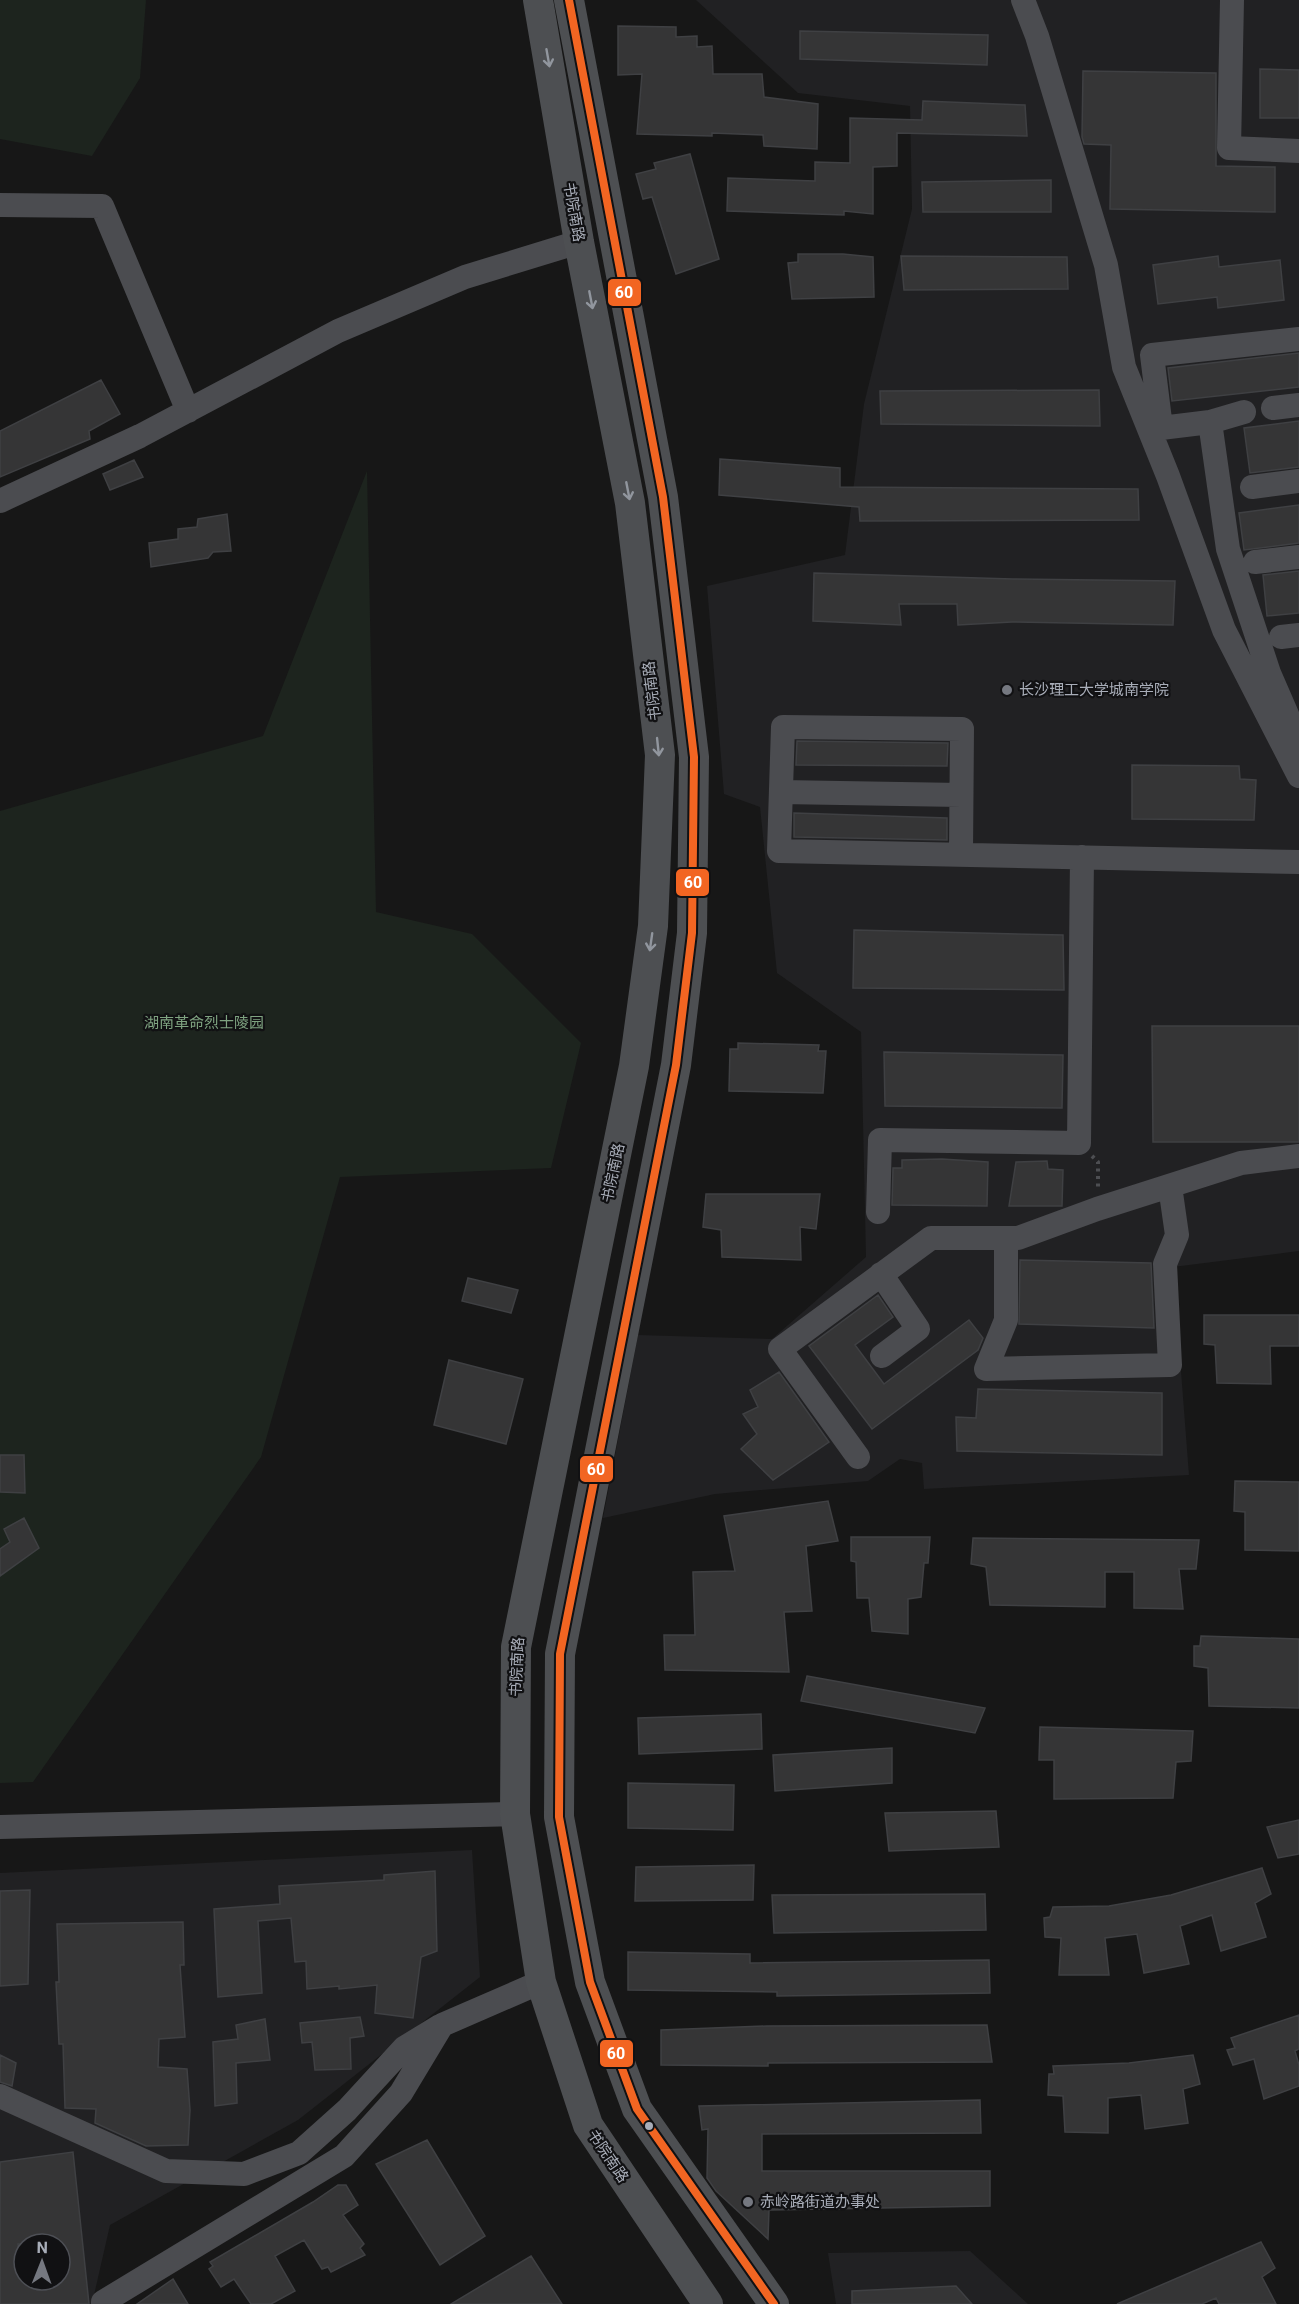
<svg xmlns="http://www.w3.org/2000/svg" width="1299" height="2304" font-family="Roboto,'Noto Sans SC',sans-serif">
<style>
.built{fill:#212123;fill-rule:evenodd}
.green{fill:#1d241e}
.building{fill:#353536;stroke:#3f4043;stroke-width:1.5;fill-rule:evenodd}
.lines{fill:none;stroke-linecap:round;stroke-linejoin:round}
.path{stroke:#4d4e52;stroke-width:4;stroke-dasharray:3 4.5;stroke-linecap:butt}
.minor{stroke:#4b4c50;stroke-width:24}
.major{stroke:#4d4f52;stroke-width:30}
.bus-1-casing{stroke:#111113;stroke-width:12}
.bus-1{stroke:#f26522;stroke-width:8}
.oneway{stroke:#91969e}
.poi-dot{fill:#757880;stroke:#111113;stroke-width:2}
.bus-dot{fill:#a8adb8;stroke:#111113;stroke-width:2}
.labels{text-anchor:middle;stroke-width:4.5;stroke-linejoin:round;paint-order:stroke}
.street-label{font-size:15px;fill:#a8adb8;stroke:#111113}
.poi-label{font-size:15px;fill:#a8adb8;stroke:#111113;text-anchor:start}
.park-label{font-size:15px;fill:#7fa381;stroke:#111113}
.line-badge{stroke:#111113;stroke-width:2}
.badge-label{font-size:16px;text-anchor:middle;font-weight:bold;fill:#fff}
</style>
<rect width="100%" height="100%" fill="#171717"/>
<path class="built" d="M696,0H1299V1251L1173,1267L1189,1475L924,1489L922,1463L900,1459L868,1481L715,1494L603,1518L638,1335L772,1339L866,1257L861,1032L777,973L760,807L724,794L707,586L845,555L864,404L912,209L910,106L798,93Z
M472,1850L480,1977L298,2120L110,2225L92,2304H0V1873ZM24,2244H60V2280H24Z
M970,2251L1028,2304H836L828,2253Z"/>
<path class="green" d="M0,0H146L140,78L92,156L0,139Z
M367,471L376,912L472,934L581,1043L551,1168L340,1177L261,1457L33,1782L0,1783V811L263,736Z"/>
<path class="building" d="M618,26L676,27V37L697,36V47L712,46L713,74H762L764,97L818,104L817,149L764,146L763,135L712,133V136L637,134L642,74L618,75Z
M800,31L988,35L987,65L800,59Z
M1260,69L1299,70V118H1260Z
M1083,71L1216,73V166L1275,167V212L1110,209L1111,145L1084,144L1082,137Z
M923,101L1025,105L1027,136L897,133V166L873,167V214L844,211V215L727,211L728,178L815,181V162L850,163V118L922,120Z
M690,154L719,259L676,274L652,197L643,199L636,174L656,169L654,163Z
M1051,180V212H923L922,182Z
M798,254H843L873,257L874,297L792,299L788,263L798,262Z
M901,256L1067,257L1068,289L904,290Z
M1218,256L1219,267L1280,260L1284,300L1218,308L1217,297L1158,304L1153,265Z
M1299,353V387L1172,401L1168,368Z
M101,380L120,414L89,431L90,439L0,477V431Z
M1099,390L1100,426L881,424L880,391Z
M1299,421V467L1250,473L1244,428Z
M720,459L840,468V487L1138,489L1139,520L860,521L859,507L719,495Z
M134,460L143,477L110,490L103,474Z
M1299,505V543L1244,550L1239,513Z
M227,514L231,551L213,552L208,558L151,567L149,543L178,539V529L197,527L198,519Z
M1299,571V613L1267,616L1263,575Z
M814,573L1013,579L1175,581L1173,625L1012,622L958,625L957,604H899L901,625L813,621Z
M797,741L948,743L947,766L796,765Z
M1132,765L1239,766L1240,779L1256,780L1254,820L1132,819Z
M794,813L947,818V840L794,837Z
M854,930L1063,935L1064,990L853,988Z
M1152,1026H1299V1142H1153Z
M738,1043L819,1045L818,1051H826L823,1093L729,1091L730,1049H738Z
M884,1052L1063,1055L1062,1108L885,1106Z
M942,1159L988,1162L987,1206L892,1205L893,1168H902V1160Z
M1047,1161L1048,1169L1063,1170L1062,1206H1009L1016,1162Z
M706,1194H820L816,1229L800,1227L801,1260L722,1257L721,1230L703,1227Z
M1020,1260L1151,1263L1154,1328L1019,1324Z
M468,1278L518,1290L511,1313L462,1301Z
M878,1295L893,1317L855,1345L884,1384L969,1320L983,1338L978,1350L872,1429L809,1346Z
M1204,1315H1299V1346H1270L1271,1384L1217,1383L1215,1345L1204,1344Z
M449,1360L523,1379L506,1444L434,1425Z
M779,1372L829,1442L773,1480L741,1449L757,1434L743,1414L758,1407L750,1390Z
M978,1389L1162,1393V1455L957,1451L956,1417L976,1418Z
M0,1455H24L25,1493L0,1492Z
M1235,1481L1299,1482V1551L1245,1550V1512L1234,1511Z
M828,1501L838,1541L806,1546L812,1611L784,1612L789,1672L665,1670L664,1635H695L693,1572L735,1571L724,1516Z
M24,1518L39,1548L0,1576V1549L10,1542L4,1529Z
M851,1537H930L928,1563H924L921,1597L908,1599V1634L872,1631L869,1598H857L856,1562L851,1561Z
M973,1538L1199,1540L1196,1569H1179L1183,1609L1134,1608V1572H1105V1607L990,1605L986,1567L971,1564Z
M1201,1636L1299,1639V1708L1209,1706L1208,1668L1194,1666V1646H1200Z
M807,1676L985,1708L975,1733L801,1701Z
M761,1714L762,1749L639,1754L638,1718Z
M1040,1727L1193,1731L1191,1761L1176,1762L1173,1798L1054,1799V1760H1039Z
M892,1748V1783L775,1791L773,1755Z
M628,1783L734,1785L733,1830L628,1828Z
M996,1811L999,1847L889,1851L885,1813Z
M1299,1820V1854L1278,1858L1267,1827Z
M754,1865L753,1900L635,1901L636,1867Z
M1262,1868L1271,1894L1255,1903L1266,1937L1221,1951L1212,1915L1180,1926L1189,1964L1144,1973L1137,1934L1105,1938L1109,1975H1059L1061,1938L1045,1937L1044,1918L1050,1917L1053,1907L1109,1906L1171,1895Z
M435,1871L437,1951L421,1957L413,2018L375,2013L377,1985L339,1989V1986L307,1989L306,1961L295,1962L291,1918L258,1921L262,1993L218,1997L214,1909L280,1904L279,1886L384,1880V1875Z
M30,1890L28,1984L0,1986V1891Z
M985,1894L986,1930L774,1933L772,1895Z
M183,1922L184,1965H180L185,2037L159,2039L158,2067L187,2069L190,2110L188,2145L146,2146L95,2123L96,2109L65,2108L63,2044H59L56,1982H59L57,1924Z
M628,1952L750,1954V1963L989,1960L990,1993L777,1996V1992L628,1990Z
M1299,2015V2049L1295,2051L1299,2065V2086L1264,2099L1254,2059L1233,2065L1227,2050L1235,2048L1231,2038Z
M360,2017L364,2036L350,2038L351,2069L315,2070L312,2042L302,2043L300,2023Z
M265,2019L270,2060L236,2063L237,2103L215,2106L213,2042L238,2039L236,2025Z
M987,2025L992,2062L768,2063V2066L661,2065V2030L767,2026Z
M0,2055L16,2063L12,2086L0,2082Z
M1193,2055L1200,2084L1183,2089L1188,2123L1145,2129L1141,2095L1108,2098V2133L1065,2132L1063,2096L1048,2095L1049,2074H1054L1053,2066L1129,2063Z
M980,2100L981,2133L762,2134V2171H990V2206L769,2210L768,2239L716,2191L707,2178L708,2129L702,2130L699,2106Z
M427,2140L485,2236L440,2265L376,2164Z
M73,2152L89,2304H0V2162ZM18,2244H60V2280H23Z
M338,2185H346L358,2205L343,2215L364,2244L360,2248L365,2255L331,2272L328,2267L322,2269L304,2240L275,2256L295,2291L271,2304H251L234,2279L221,2287L209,2269L213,2266L210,2262L313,2202Z
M1261,2242L1275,2268L1262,2277L1276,2304H1219L1216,2298L1202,2304H1117Z
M531,2256L562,2304H451Z
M173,2279L188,2304H137Z
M956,2286L972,2304H852V2291Z"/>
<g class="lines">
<path class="path" d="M1092,1156L1098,1162V1188"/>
<path class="minor" d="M1023,0L1037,36L1106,265L1124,367L1168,476L1224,630L1299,776
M1232,0L1229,148L1299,151
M0,205L102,206L188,411
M1299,339L1152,355L1161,428L1210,422L1228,549L1269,673L1299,742
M1273,408L1299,405
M1210,422L1244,412
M1252,487L1299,481
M0,501L140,436L338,331L465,277L579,242
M1255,562L1299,557
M1281,637L1299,635
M781,792L961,795
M961,854L962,729L783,727L779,851L1299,862
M878,1212L880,1140L1079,1143L1082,857
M1006,1238V1320L986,1369L1170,1365L1165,1264L1177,1235L1170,1186
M881,1274L918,1329L882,1356
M858,1457L780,1349L931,1238H1018L1097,1209L1241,1163L1299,1156
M0,1827L515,1814
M0,2096L166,2171L244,2174L299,2153L347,2110L404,2048L440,2026
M103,2304V2302L344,2156L401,2093L442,2025L541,1982"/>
<path class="major" d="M538,0L579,242L630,503L660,755L653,926L634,1066L516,1647L515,1814L541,1982L588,2125L708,2304
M569,0L663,497L694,757L692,933L676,1065L560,1654L559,1817L590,1982L637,2109L774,2304"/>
<defs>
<path id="bus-1" d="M569,0L663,497L694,757L692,933L676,1065L560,1654L559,1817L590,1982L637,2109L774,2304"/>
</defs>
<use href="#bus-1" class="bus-1-casing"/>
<use href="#bus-1" class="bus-1"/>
</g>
<defs><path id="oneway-shaft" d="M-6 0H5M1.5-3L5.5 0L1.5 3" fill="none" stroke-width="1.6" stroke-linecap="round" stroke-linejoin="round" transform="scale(1.5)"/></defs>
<g class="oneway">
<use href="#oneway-shaft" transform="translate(548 58) rotate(80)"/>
<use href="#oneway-shaft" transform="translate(591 300) rotate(79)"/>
<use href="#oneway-shaft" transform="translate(628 491) rotate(79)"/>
<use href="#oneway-shaft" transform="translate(658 747) rotate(84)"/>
<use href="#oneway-shaft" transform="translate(651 942) rotate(98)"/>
</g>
<g class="poi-dot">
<circle cx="1007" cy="690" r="6"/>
<circle cx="748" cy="2202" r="6"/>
</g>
<circle class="bus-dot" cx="649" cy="2126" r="5"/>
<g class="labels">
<g class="street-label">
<text transform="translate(574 212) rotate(80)" y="5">书院南路</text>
<text transform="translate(652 691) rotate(-97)" y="5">书院南路</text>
<text transform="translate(613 1173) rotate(-78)" y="5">书院南路</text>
<text transform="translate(517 1667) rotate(-87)" y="5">书院南路</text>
<text transform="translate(608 2156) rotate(56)" y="5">书院南路</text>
</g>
<g class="poi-label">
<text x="1019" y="695">长沙理工大学城南学院</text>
<text x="760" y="2207">赤岭路街道办事处</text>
</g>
<g class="park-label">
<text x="204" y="1028">湖南革命烈士陵园</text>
</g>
</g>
<g class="line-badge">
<rect x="607" y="278" width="35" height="29" rx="6" fill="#f26522"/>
<rect x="675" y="868" width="35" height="29" rx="6" fill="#f26522"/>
<rect x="579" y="1455" width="35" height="28" rx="6" fill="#f26522"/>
<rect x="599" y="2039" width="35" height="29" rx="6" fill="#f26522"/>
</g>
<g class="badge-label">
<text x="624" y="298">60</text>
<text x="693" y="888">60</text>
<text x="596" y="1475">60</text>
<text x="616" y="2059">60</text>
</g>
<g transform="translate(42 2262) rotate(1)"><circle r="28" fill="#111113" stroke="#4d4f55" stroke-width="1.5"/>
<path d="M0-4.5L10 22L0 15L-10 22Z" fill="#757880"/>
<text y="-9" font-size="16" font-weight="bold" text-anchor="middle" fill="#a8adb8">N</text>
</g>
</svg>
